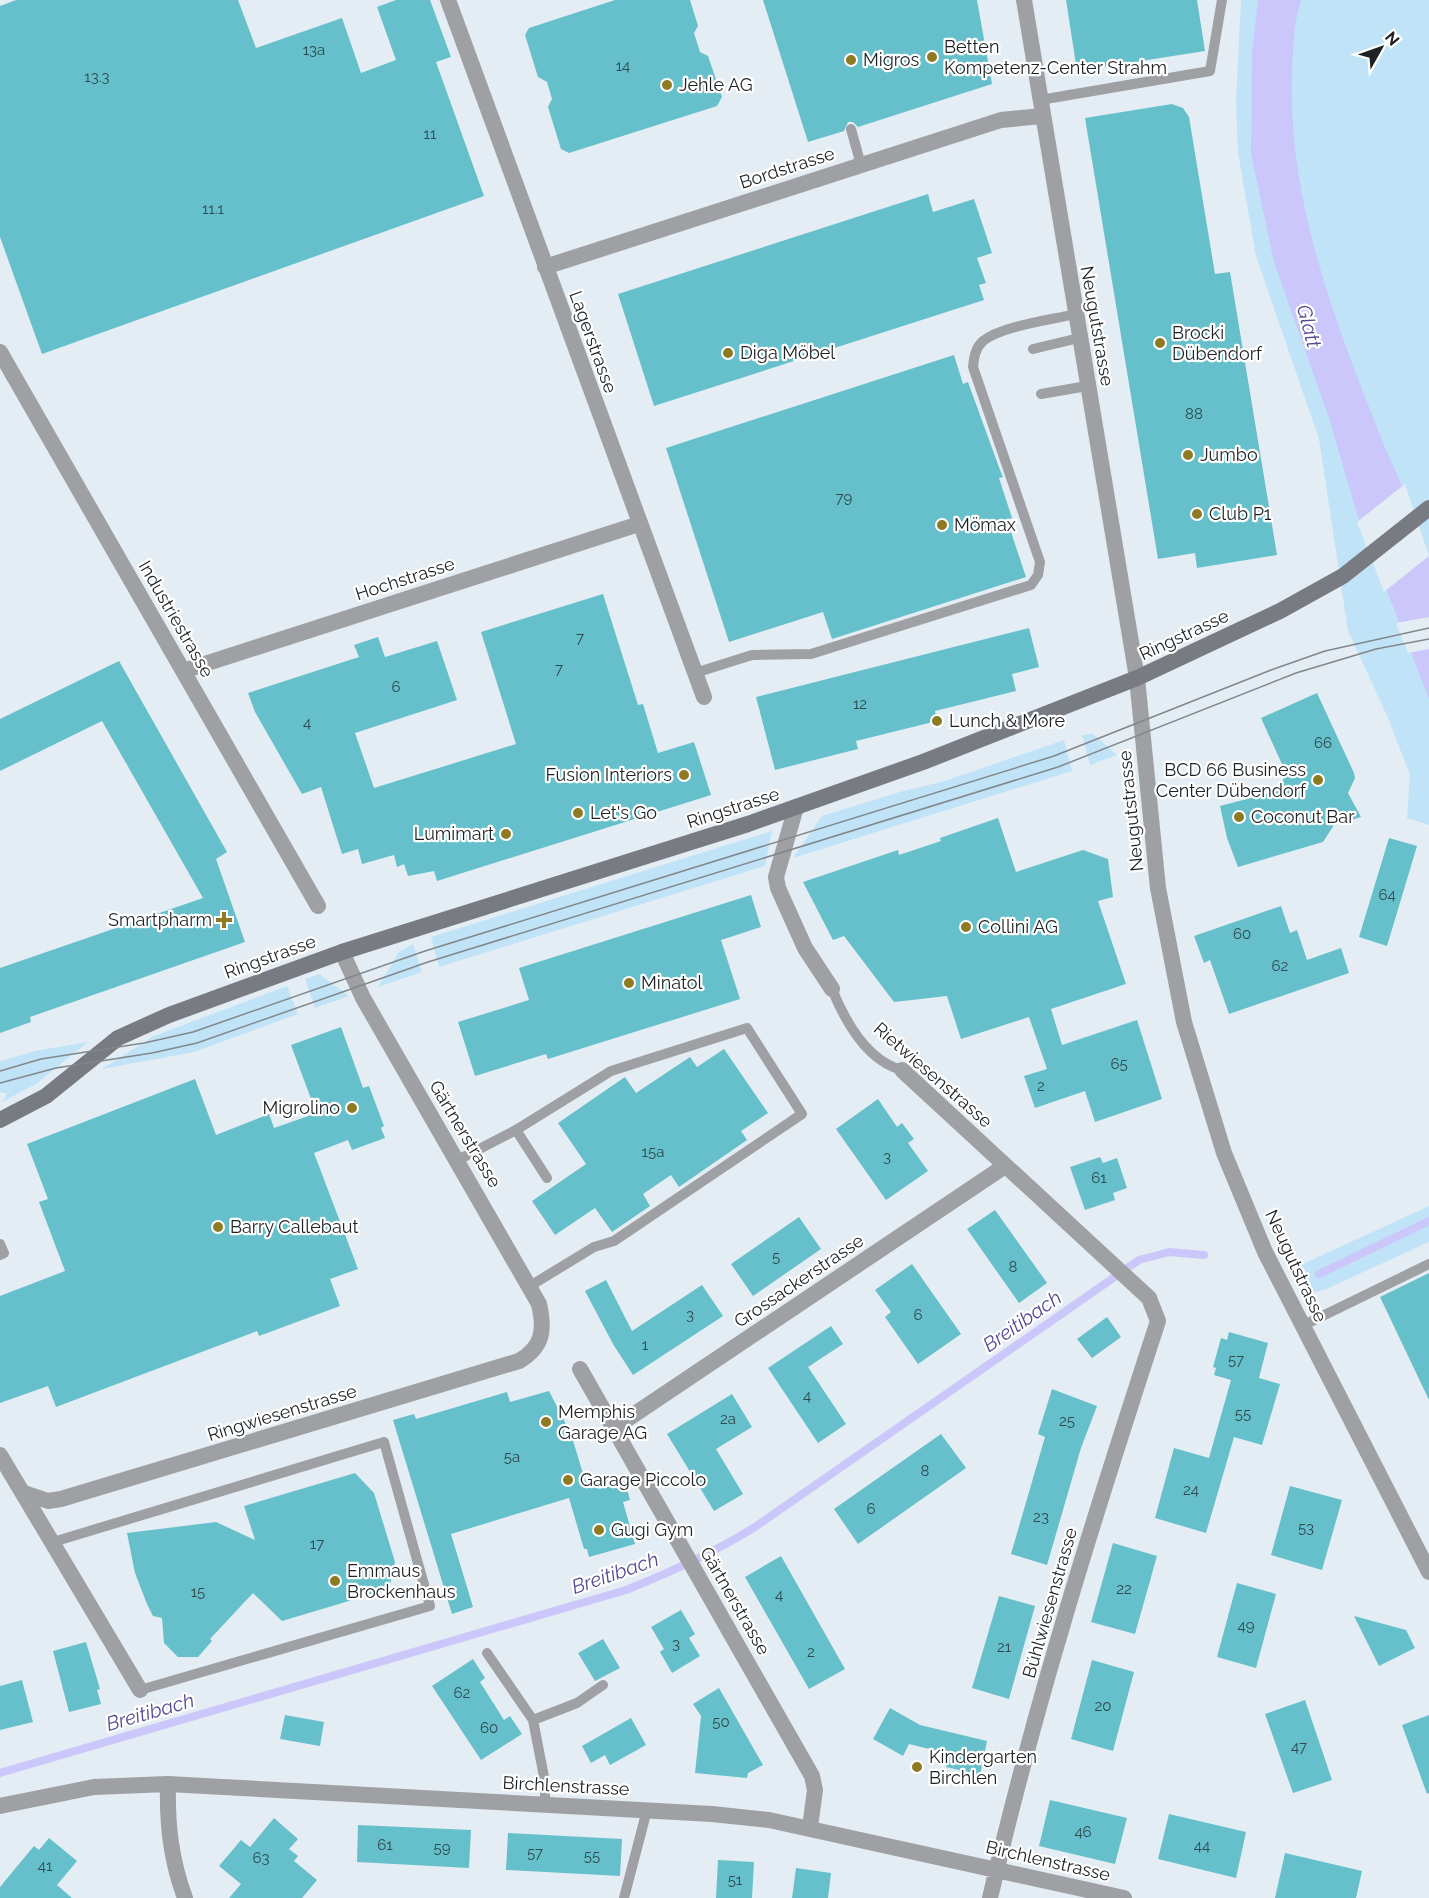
<svg xmlns="http://www.w3.org/2000/svg" width="1429" height="1898" font-family="Raleway,sans-serif">
<style>
.green{fill:#c0e3f8}
.water{fill:#cbc7fa}
.pier{fill:#e4edf3}
.lines{fill:none;stroke-linecap:round;stroke-linejoin:round}
.stream{stroke:#cbc7fa;stroke-width:8}
.building{fill:#66c0cc}
.service{stroke:#9ea0a3;stroke-width:10}
.minor{stroke:#9ea0a3;stroke-width:16}
.secondary{stroke:#787b81;stroke-width:16}
.tram{stroke:#81878b;stroke-width:1.5}
.poi-dot{fill:#8e7a20;stroke:#fff;stroke-width:2}
.labels{text-anchor:middle;stroke-width:4.5;stroke-linejoin:round;paint-order:stroke}
.number-label{font-size:15px;fill:#304a4e}
.poi-label{font-size:18px;fill:#1e2224;stroke:#fff;text-anchor:start}
.street-label{font-size:18px;fill:#1e2224;stroke:#fff}
.water-label{font-size:20px;font-style:italic;fill:#564a94;stroke:#fff}
</style>
<rect width="100%" height="100%" fill="#e4edf3"/>
<path class="green" d="M1241,0H1429V825L1407,818L1410,775L1388,718L1348,631L1319,439L1256,256L1238,153L1236,102Z
M1093,734L1117,755L1090,765L1082,735Z
M1064,740L1072,771L793,858L822,816L903,791L945,781Z
M772,831L765,866L439,967L431,937Z
M413,944L422,972L378,987L399,952Z
M319,974L349,996L315,1008L305,979Z
M287,986L298,1014L194,1052L102,1069L154,1036Z
M88,1042L36,1084L2,1102L7,1094L0,1092V1061L35,1051Z
M1429,1206V1242L1324,1290L1310,1293L1299,1267L1307,1262Z"/>
<path class="water" d="M1258,0H1301C1293,26 1293,50 1292,76C1288,203 1336,324 1382,440C1388,456 1396,471 1402,486C1411,511 1414,536 1429,558V699L1357,514L1329,418L1274,262L1251,154L1252,52Z"/>
<path class="pier" d="M1405,484L1429,556L1384,592L1357,522Z
M1429,617V649L1408,653L1396,623Z"/>
<g class="lines">
<path class="stream" d="M1319,1274L1429,1221
M0,1773L626,1590C671,1572 713,1553 755,1527L1139,1260L1169,1252L1204,1255"/>
</g>
<path class="building" d="M16,0H238L256,48L342,18L361,73L396,60L377,7L396,0H430L451,57L436,62L484,196L42,354L0,237V6Z
M615,0H690L698,26L694,33L700,52L708,56L722,97L717,106L569,153L561,149L548,107L552,99L547,82L538,77L525,35L529,28Z
M763,0H977L992,84L858,127L853,122H848L844,131L808,142Z
M1066,0H1197L1205,51L1077,71Z
M1172,104L1183,108L1189,117L1215,274L1230,272L1277,555L1197,568L1195,553L1158,559L1085,118Z
M928,194L933,212L974,199L992,253L977,258L986,283L979,285L984,300L654,406L618,294Z
M954,355L963,384L968,382L1000,470L1003,477L999,478L1012,518L1007,520L1026,577L832,639L823,612L729,642L666,448Z
M603,594L638,705L643,704L658,753L694,742L711,795L437,881L434,871L408,876L404,864L397,867L394,855L362,864L358,849L342,854L321,787L302,794L255,712L248,693L359,657L354,645L378,637L385,657L437,641L457,700L355,733L374,788L516,744L481,632Z
M1029,628L1039,667L1012,674L1016,691L935,711L937,721L856,741L858,749L775,770L756,697Z
M119,661L227,852L216,859L245,942L30,1017L31,1022L0,1033V968L203,898L102,721L0,771V719Z
M1317,693L1354,773L1355,778L1348,793L1361,817L1334,825L1323,842L1238,867L1227,838L1220,806L1278,791L1286,773L1261,718Z
M998,818L1016,872L1083,850L1108,859L1113,897L1098,901L1126,984L1051,1009L1062,1045L1137,1020L1162,1099L1095,1122L1085,1091L1035,1108L1024,1076L1047,1069L1029,1017L961,1039L947,996L894,1002L844,936L833,940L803,882L898,850L899,855L941,841L940,838Z
M1389,838L1417,846L1387,946L1359,937Z
M751,895L761,927L721,940L740,999L548,1059L546,1054L475,1076L458,1022L529,1000L519,968Z
M1281,906L1290,933L1297,930L1307,960L1341,948L1349,973L1229,1014L1210,960L1204,963L1194,936Z
M341,1027L363,1088L369,1086L384,1126L381,1128L385,1138L352,1150L348,1140L314,1153L358,1269L330,1279L340,1306L259,1336L257,1331L56,1407L48,1386L0,1403V1296L65,1271L39,1202L48,1199L27,1144L195,1079L216,1135L269,1114L274,1128L311,1115L308,1109L314,1107L291,1045Z
M724,1049L768,1113L741,1131L747,1140L679,1187L671,1175L643,1194L650,1206L612,1232L595,1208L555,1235L532,1201L586,1164L558,1123L625,1077L636,1093L690,1057L697,1067Z
M878,1099L897,1127L902,1123L914,1139L908,1143L928,1171L886,1200L836,1129Z
M1100,1157L1103,1163L1117,1158L1127,1188L1113,1193L1115,1200L1085,1210L1070,1167Z
M995,1210L1047,1283L1019,1303L967,1229Z
M799,1217L821,1249L753,1296L731,1264Z
M912,1264L961,1334L918,1364L885,1317L891,1312L875,1290Z
M1429,1273V1400L1380,1297Z
M606,1280L632,1331L702,1285L723,1316L633,1375L613,1344L585,1291Z
M1107,1317L1121,1337L1092,1358L1077,1339Z
M831,1326L843,1344L808,1367L846,1424L818,1443L768,1368Z
M1229,1332L1268,1343L1259,1378L1280,1384L1262,1445L1234,1437L1206,1533L1155,1518L1174,1448L1209,1458L1231,1380L1214,1375L1216,1368L1213,1367L1221,1338L1227,1340Z
M1052,1389L1097,1406L1081,1448L1047,1565L1011,1554L1045,1437L1038,1434Z
M549,1391L571,1434L585,1480L595,1477L599,1489L625,1482L630,1500L623,1502L635,1544L589,1557L587,1549H584L569,1498L451,1534L473,1607L452,1614L393,1420L414,1414L416,1419L507,1392L510,1402Z
M732,1394L752,1427L716,1449L743,1494L714,1511L667,1434Z
M941,1434L966,1468L858,1544L834,1509Z
M355,1473L374,1493L395,1562L389,1589L282,1621L253,1593L210,1639L212,1641L198,1657H178L164,1643L162,1618L153,1616L147,1604L135,1573L127,1533L216,1522L255,1540L244,1506Z
M1290,1486L1342,1500L1322,1570L1271,1555Z
M1113,1543L1157,1556L1135,1634L1091,1622Z
M781,1556L845,1669L809,1689L745,1577Z
M1237,1583L1276,1594L1256,1668L1217,1657Z
M999,1596L1035,1606L1009,1699L972,1688Z
M681,1610L695,1634L689,1638L700,1656L672,1673L660,1652L664,1649L651,1627Z
M1354,1616L1406,1630L1415,1648L1379,1666Z
M603,1639L620,1668L595,1681L578,1653Z
M86,1642L100,1689L97,1690L101,1704L69,1712L53,1651Z
M473,1659L485,1678L480,1682L504,1720L510,1716L522,1734L481,1760L432,1686Z
M1092,1660L1134,1672L1113,1751L1071,1739Z
M22,1680L33,1722L0,1730V1686Z
M719,1688L763,1765L748,1773L747,1778L695,1773L701,1716L693,1704Z
M1305,1700L1332,1780L1293,1793L1265,1714Z
M890,1708L920,1725L987,1741L980,1775L946,1767L949,1754L909,1744L903,1756L873,1739Z
M285,1715L324,1722L320,1746L280,1739Z
M1429,1715V1793L1427,1794L1402,1725Z
M631,1718L646,1745L610,1765L605,1755L591,1763L582,1746Z
M1050,1800L1127,1818L1115,1864L1039,1846Z
M1169,1814L1246,1832L1236,1878L1158,1859Z
M274,1818L298,1839L289,1849L298,1856L294,1861L317,1880L302,1898H229L241,1884L219,1866L241,1840L250,1847Z
M358,1825L471,1830L469,1868L357,1862Z
M508,1833L622,1839L620,1876L506,1870Z
M49,1838L77,1861L57,1885L72,1898H0V1887L14,1870L34,1846L39,1850Z
M1285,1853L1362,1871L1356,1898H1275Z
M718,1860L754,1862L752,1898H716Z
M796,1868L831,1873L828,1898H792Z"/>
<g class="lines">
<path class="service" d="M1040,100L1210,71L1222,0
M851,129L861,165
M1033,349L1079,338
M1041,394L1087,386
M695,673L752,655L811,654L1031,585L1038,575L1040,562L973,367C974,358 975,348 983,341C1001,326 1051,320 1075,314
M832,989C845,1021 867,1061 902,1070
M516,1130L547,1178
M458,1160L516,1130L611,1071L747,1028L802,1114L614,1241L594,1247L530,1286
M0,1244L4,1253L0,1255
M1302,1326L1429,1264
M53,1542L384,1442L430,1606L140,1690
M487,1653L533,1720L545,1782V1805
M533,1720L577,1703L603,1685
M624,1898L647,1810"/>
<path class="minor" d="M448,0L704,697
M1024,0L1137,678L1158,888L1184,1022L1224,1153L1265,1252L1429,1572
M545,267L1001,120L1042,116
M0,352L318,906
M183,671L639,524
M796,807L776,877L778,888L805,948L832,989
M902,1070L1149,1298L1158,1321C1096,1511 1035,1703 990,1898
M580,1369L812,1776L815,1790L810,1827
M614,1428L1005,1166
M0,1455L140,1690
M24,1493L48,1501L61,1499L519,1361C543,1347 545,1330 539,1304L363,998L342,952
M168,1784C167,1825 171,1860 185,1898
M0,1806L94,1787L168,1784L712,1814L769,1820L1124,1898"/>
<path class="secondary" d="M0,1120L46,1096L118,1038L169,1015L342,952L748,824L923,762L1137,678L1280,611L1343,576L1429,508"/>
<path class="tram" d="M0,1071L41,1059L144,1043L193,1032L425,951L1054,756L1271,670L1325,651L1429,628
M0,1083L56,1068L152,1053L197,1043L428,962L1058,767L1296,673L1376,649L1429,639"/>
</g>
<g class="poi-dot">
<circle cx="932" cy="57" r="6"/>
<circle cx="851" cy="60" r="6"/>
<circle cx="667" cy="85" r="6"/>
<circle cx="1160" cy="343" r="6"/>
<circle cx="728" cy="353" r="6"/>
<circle cx="1188" cy="455" r="6"/>
<circle cx="1197" cy="514" r="6"/>
<circle cx="942" cy="525" r="6"/>
<circle cx="937" cy="721" r="6"/>
<circle cx="684" cy="775" r="6"/>
<circle cx="1318" cy="780" r="6"/>
<circle cx="578" cy="813" r="6"/>
<circle cx="1239" cy="817" r="6"/>
<circle cx="506" cy="834" r="6"/>
<path d="M221 911h6v6h6v6h-6v6h-6v-6h-6v-6h6z"/>
<circle cx="966" cy="927" r="6"/>
<circle cx="629" cy="983" r="6"/>
<circle cx="352" cy="1108" r="6"/>
<circle cx="218" cy="1227" r="6"/>
<circle cx="546" cy="1422" r="6"/>
<circle cx="568" cy="1480" r="6"/>
<circle cx="599" cy="1530" r="6"/>
<circle cx="335" cy="1581" r="6"/>
<circle cx="917" cy="1767" r="6"/>
</g>
<g class="labels">
<g class="number-label">
<text x="314" y="55">13a</text>
<text x="623" y="71">14</text>
<text x="97" y="82">13.3</text>
<text x="430" y="139">11</text>
<text x="213" y="214">11.1</text>
<text x="1194" y="419">88</text>
<text x="844" y="503">79</text>
<text x="580" y="643">7</text>
<text x="559" y="674">7</text>
<text x="396" y="692">6</text>
<text x="860" y="709">12</text>
<text x="307" y="728">4</text>
<text x="1323" y="748">66</text>
<text x="1387" y="900">64</text>
<text x="1242" y="939">60</text>
<text x="1280" y="971">62</text>
<text x="1119" y="1069">65</text>
<text x="1041" y="1091">2</text>
<text x="653" y="1157">15a</text>
<text x="887" y="1162">3</text>
<text x="1099" y="1183">61</text>
<text x="776" y="1262">5</text>
<text x="1013" y="1272">8</text>
<text x="690" y="1320">3</text>
<text x="918" y="1320">6</text>
<text x="645" y="1350">1</text>
<text x="1236" y="1365">57</text>
<text x="807" y="1401">4</text>
<text x="1243" y="1419">55</text>
<text x="728" y="1424">2a</text>
<text x="1067" y="1426">25</text>
<text x="512" y="1462">5a</text>
<text x="925" y="1476">8</text>
<text x="1191" y="1495">24</text>
<text x="871" y="1514">6</text>
<text x="1041" y="1522">23</text>
<text x="1306" y="1533">53</text>
<text x="317" y="1549">17</text>
<text x="1124" y="1594">22</text>
<text x="198" y="1597">15</text>
<text x="779" y="1600">4</text>
<text x="1246" y="1631">49</text>
<text x="676" y="1649">3</text>
<text x="1004" y="1652">21</text>
<text x="811" y="1657">2</text>
<text x="462" y="1698">62</text>
<text x="1103" y="1711">20</text>
<text x="721" y="1727">50</text>
<text x="489" y="1733">60</text>
<text x="1299" y="1752">47</text>
<text x="1083" y="1837">46</text>
<text x="385" y="1850">61</text>
<text x="1202" y="1851">44</text>
<text x="442" y="1853">59</text>
<text x="535" y="1858">57</text>
<text x="592" y="1861">55</text>
<text x="261" y="1863">63</text>
<text x="45" y="1871">41</text>
<text x="735" y="1885">51</text>
</g>
<g class="poi-label">
<text x="944" y="53">Betten<tspan x="944" dy="21">Kompetenz-Center Strahm</tspan></text>
<text x="863" y="66">Migros</text>
<text x="679" y="91">Jehle AG</text>
<text x="1172" y="339">Brocki<tspan x="1172" dy="21">Dübendorf</tspan></text>
<text x="740" y="359">Diga Möbel</text>
<text x="1200" y="461">Jumbo</text>
<text x="1209" y="520">Club P1</text>
<text x="954" y="531">Mömax</text>
<text x="949" y="727">Lunch &amp; More</text>
<text x="1306" y="776" text-anchor="end">BCD 66 Business<tspan x="1306" dy="21">Center Dübendorf</tspan></text>
<text x="672" y="781" text-anchor="end">Fusion Interiors</text>
<text x="590" y="819">Let's Go</text>
<text x="1251" y="823">Coconut Bar</text>
<text x="494" y="840" text-anchor="end">Lumimart</text>
<text x="212" y="926" text-anchor="end">Smartpharm</text>
<text x="978" y="933">Collini AG</text>
<text x="641" y="989">Minatol</text>
<text x="340" y="1114" text-anchor="end">Migrolino</text>
<text x="230" y="1233">Barry Callebaut</text>
<text x="558" y="1418">Memphis<tspan x="558" dy="21">Garage AG</tspan></text>
<text x="580" y="1486">Garage Piccolo</text>
<text x="611" y="1536">Gugi Gym</text>
<text x="347" y="1577">Emmaus<tspan x="347" dy="21">Brockenhaus</tspan></text>
<text x="929" y="1763">Kindergarten<tspan x="929" dy="21">Birchlen</tspan></text>
</g>
<g class="street-label">
<text transform="translate(787 168) rotate(-18)" y="6">Bordstrasse</text>
<text transform="translate(1097 326) rotate(80)" y="6">Neugutstrasse</text>
<text transform="translate(593 342) rotate(70)" y="6">Lagerstrasse</text>
<text transform="translate(405 579) rotate(-18)" y="6">Hochstrasse</text>
<text transform="translate(176 619) rotate(60)" y="6">Industriestrasse</text>
<text transform="translate(1184 635) rotate(-25)" y="6">Ringstrasse</text>
<text transform="translate(733 808) rotate(-18)" y="6">Ringstrasse</text>
<text transform="translate(1131 811) rotate(-96)" y="6">Neugutstrasse</text>
<text transform="translate(270 957) rotate(-20)" y="6">Ringstrasse</text>
<text transform="translate(933 1075) rotate(41)" y="6">Rietwiesenstrasse</text>
<text transform="translate(465 1134) rotate(59)" y="6">Gärtnerstrasse</text>
<text transform="translate(1296 1266) rotate(65)" y="6">Neugutstrasse</text>
<text transform="translate(799 1281) rotate(-34)" y="6">Grossackerstrasse</text>
<text transform="translate(282 1413) rotate(-17)" y="6">Ringwiesenstrasse</text>
<text transform="translate(735 1601) rotate(60)" y="6">Gärtnerstrasse</text>
<text transform="translate(1050 1603) rotate(-74)" y="6">Bühlwiesenstrasse</text>
<text transform="translate(566 1786) rotate(3)" y="6">Birchlenstrasse</text>
<text transform="translate(1048 1861) rotate(13)" y="6">Birchlenstrasse</text>
</g>
<g class="water-label">
<text transform="translate(1309 326) rotate(75)" y="7">Glatt</text>
<text transform="translate(1022 1321) rotate(-35)" y="7">Breitibach</text>
<text transform="translate(615 1573) rotate(-19)" y="7">Breitibach</text>
<text transform="translate(150 1712) rotate(-16)" y="7">Breitibach</text>
</g>
</g>
<g transform="translate(1381 48) rotate(50)" stroke="#ffffff" stroke-width="4.5" paint-order="stroke">
<path d="M0-4.5L10 22L0 15L-10 22Z" fill="#1e2224"/>
<text y="-9" font-size="16" font-weight="bold" text-anchor="middle" fill="#1e2224">N</text>
</g>
</svg>
